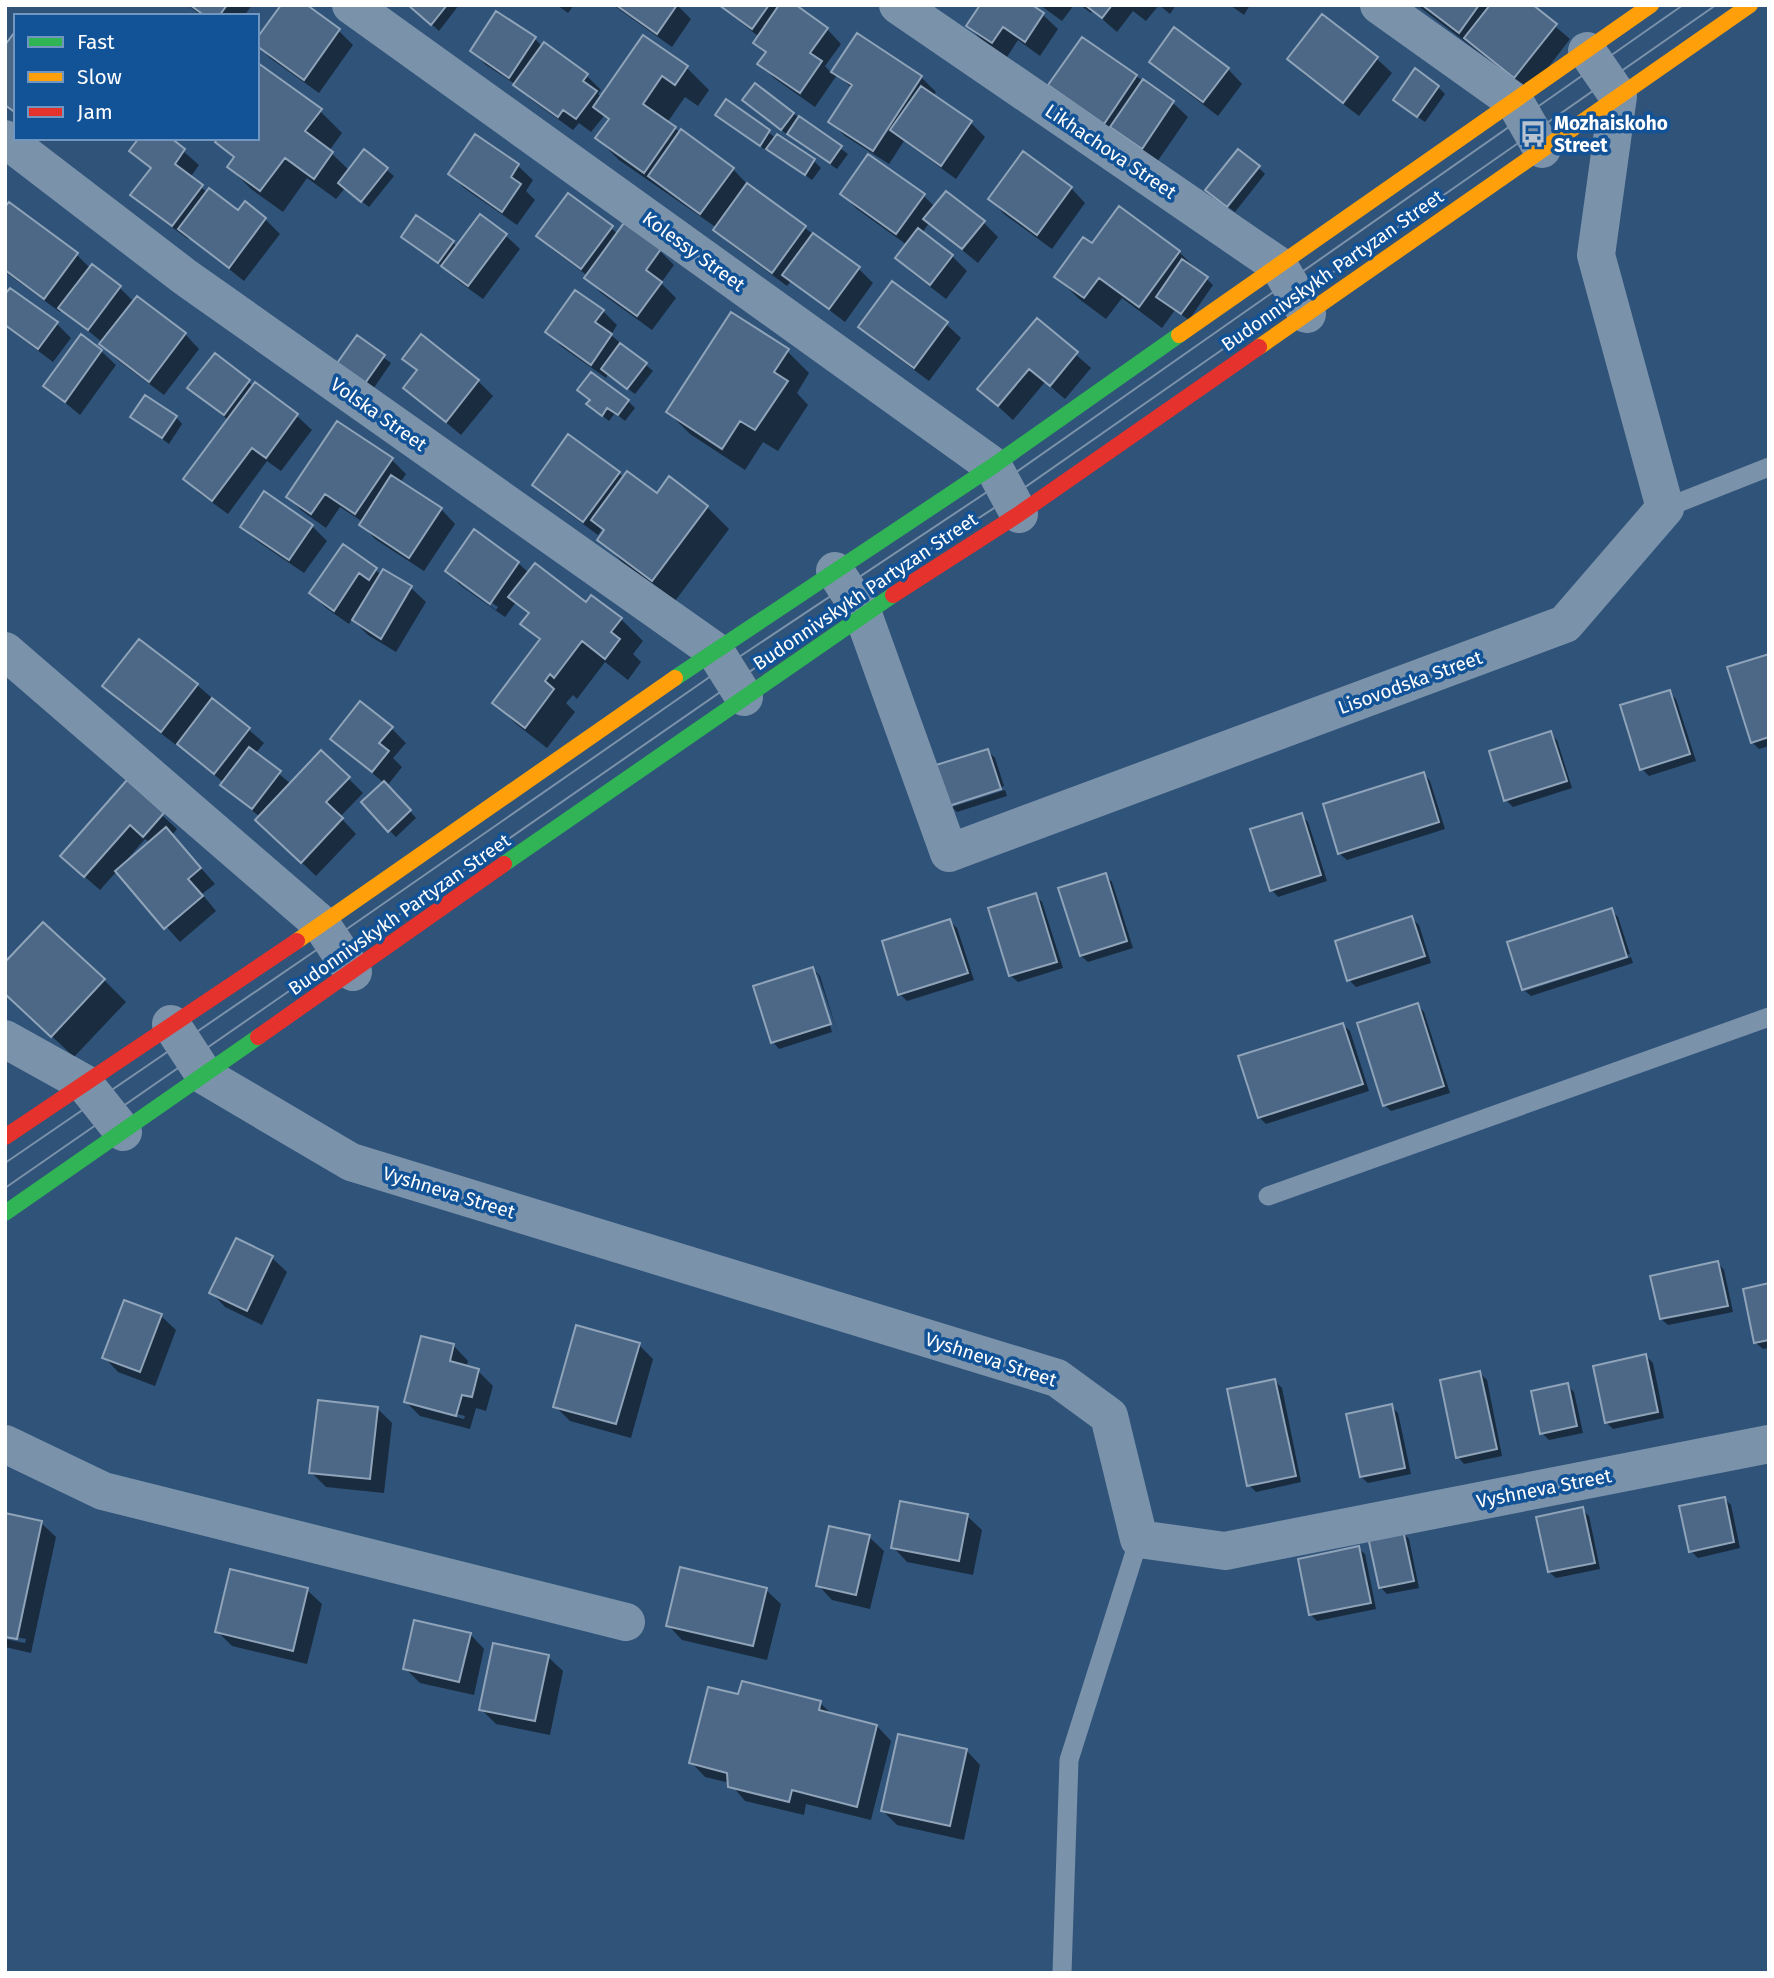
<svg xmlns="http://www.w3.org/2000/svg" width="1774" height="1978" font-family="'Fira Sans',sans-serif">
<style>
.shadow{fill:#0007;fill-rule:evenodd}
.building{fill:#4c6886;stroke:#8fa3b9;stroke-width:2}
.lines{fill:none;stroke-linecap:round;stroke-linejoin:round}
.lane{stroke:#7b92ab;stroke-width:19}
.street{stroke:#7b92ab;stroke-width:38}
.fast{stroke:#30b455;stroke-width:16}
.slow{stroke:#ff9f0a;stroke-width:16}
.jam{stroke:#e5322d;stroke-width:16}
.tram{stroke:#7b92aa;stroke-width:2}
.labels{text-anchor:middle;stroke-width:7;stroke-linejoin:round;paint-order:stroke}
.poi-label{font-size:19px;font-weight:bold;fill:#fff;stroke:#125297;text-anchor:start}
.street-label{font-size:19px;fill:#fff;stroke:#125297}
</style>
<rect width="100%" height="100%" fill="#305379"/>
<path class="shadow" d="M187,5H252L244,16H202Z
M304,5L339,31L353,45L319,93L270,58L257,44Z
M410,5H459L439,31Z
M557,5H574L568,13Z
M613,5H677L691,19L672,47Z
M719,5H793L827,29L841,44L825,66L832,74L857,36L921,77L936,92L933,96L971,123L985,137L956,179L904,141L889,164L845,136L830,122L852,88L837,75L815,107L774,78L760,63L766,54L755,43L759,37Z
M1029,5L1043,15L1058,29L1040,56L1018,40L1007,57L983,41L968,26Z
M1040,5H1074L1062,21Z
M1080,5H1159L1146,21L1133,11L1117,32L1093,11L1091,13Z
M1159,5H1176L1170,14Z
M1230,5H1250L1244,15Z
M1417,5H1530L1570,39L1530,91Z
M1322,16L1377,59L1392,73L1359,116L1304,74L1289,59Z
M644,37L687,68L709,90L698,106L685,97L667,123L733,169L747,184L859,269L873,283L845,322L791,281L787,286L730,244L715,230L717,228L619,160L597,138L609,121L604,116L591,132L579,123L573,130L530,99L518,86L486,65L472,51L535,39L543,47L586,75L601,90L598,94L602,98Z
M1151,62L1228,69L1242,84L1218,116L1166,76Z
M258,65L320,111L342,133L329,151L350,171L365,152L394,176L369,207L345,188L336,199L307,178L283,212L251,189L229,167L235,160L217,142L257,138Z
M1136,76L1173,103L1188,117L1157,162L1065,99Z
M755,85L848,154L837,169L789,136L744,100Z
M1438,87L1445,94L1425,122L1402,106Z
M726,102L776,138L777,136L814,161L821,168L812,180L769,149L767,151L724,122L717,115Z
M476,136L518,166L533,180L526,191L535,200L517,225L464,188L450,174Z
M168,138L199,165L190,178L208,193L238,212L265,219L280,234L244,281L189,237L188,239L147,209L133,195L152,170L132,151Z
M1258,167L1265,174L1235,212L1214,196Z
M1071,188L1085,203L1052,249L1004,214L990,199Z
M842,194L923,195L935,207L983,222L998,237L978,263L929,223L922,233L952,256L967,271L946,299L911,272L897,258L907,245L857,209Z
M9,204L77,255L91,269L119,287L134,302L185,334L199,349L164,395L116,359L103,343L62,309L60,312L5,272V210Z
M611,228L618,234L660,251L674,265L661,283L676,298L652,330L601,293L587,278L588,276L553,250L538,236Z
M505,235L520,249L483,299L458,281L444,267L410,243L453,242L457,247Z
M1179,252L1213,285L1189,320L1175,310L1162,328L1122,298L1106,319L1079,299L1057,277Z
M5,297L56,323L71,338L53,362L5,326Z
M603,311L617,325L611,335L653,371L635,394L608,374L606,378L562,347L547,332Z
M1037,320L1091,368L1065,399L1045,382L1013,420L979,389Z
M946,324L961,338L929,381L875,341L860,327Z
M422,336L478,381L493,396L461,435L405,388L418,372L404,358Z
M357,338L391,363L371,392L344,373Z
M101,351L116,365L80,415L45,386Z
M787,351L809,373L797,393L808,405L778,451L763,442L745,470L690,434L668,412Z
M215,355L253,386L255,384L297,416L312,430L281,471L267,461L228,514L199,493L185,478L228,420L190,387Z
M579,390L628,401L635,408L625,421L615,413L609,421L588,404L591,401Z
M132,417H176L182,424L169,444Z
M392,460L406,474L400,483L441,509L455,524L424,571L375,539L361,524L363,522L340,507L326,528L302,511L288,497Z
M619,473L624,478L657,495L707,507L729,529L675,601L622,562L600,539L605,532L602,529L598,535L549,499L534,485Z
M242,526H312L327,541L304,573L257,541Z
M343,547L382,575L384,572L411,588L426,602L396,652L368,635L352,619L349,624L326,608L311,593Z
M518,563L529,573L621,619L643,641L633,654L641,662L628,680L605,662L577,699L573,695L566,703L575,712L547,748L516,724L494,702L541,642L523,624L530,616L516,602L505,617L461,586L447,571ZM461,581L498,607L496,610L461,585Z
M1769,656V746L1759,749L1752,742Z
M197,685L264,743L255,754L291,784L348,778L363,793L340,817L356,834L316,876L272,834L260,817L222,785L224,783L178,743L176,745L119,701L104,686Z
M1669,692L1676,699L1696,761L1649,776L1642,769Z
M391,728L406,743L393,758L402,767L387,786L416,818L396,837L389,830L384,783L332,739Z
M1550,733L1557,740L1572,788L1513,807L1506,800Z
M988,751L995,758L1004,786L952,803Z
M1424,774L1430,781L1445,829L1347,860L1340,854L1325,806Z
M127,783L177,829L172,835L215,884L202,894L216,911L180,942L117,871L100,890L77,870ZM145,839L151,843L126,864L125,862Z
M1005,790L1007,796L957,812L952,807Z
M1301,815L1308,822L1327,881L1278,897L1272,890Z
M1105,875L1112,882L1133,948L1088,962L1081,956Z
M1035,895L1042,902L1063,968L1018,982L1011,976L990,909Z
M1611,910L1618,917L1630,954L1525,987V991L1524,989L1509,943Z
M1412,918L1419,925L1431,963L1356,987L1349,980Z
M950,921L957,928L974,980L907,1001L900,994Z
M1631,957L1633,963L1531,996L1525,991Z
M813,969L820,976L837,1031L818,975H814L832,1032L779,1049L773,1042Z
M104,980L126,1002L74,1057L14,1001Z
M1418,1005L1424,1012L1450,1093L1391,1111L1384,1105Z
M1343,1025L1350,1031L1369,1091L1266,1124L1259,1117Z
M236,1240L272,1258L287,1272L262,1325L225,1307L211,1292Z
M1718,1263L1724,1270L1733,1312L1668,1325L1661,1319Z
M1769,1285V1348L1763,1349L1756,1343Z
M161,1316L176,1330L155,1386L118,1372L104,1357Z
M639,1345L653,1359L631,1438L570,1421L555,1406Z
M454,1346L468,1361L466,1368L478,1371L493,1386L486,1411L476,1408L470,1429L420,1416L406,1402ZM421,1405L465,1416L464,1419L421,1408Z
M1646,1356L1653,1363L1664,1418L1613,1429L1606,1422Z
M1480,1373L1487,1380L1502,1456L1464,1464L1458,1457Z
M1275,1381L1282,1388L1301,1482L1256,1492L1249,1485Z
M1567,1385L1574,1392L1583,1433L1549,1440L1542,1433Z
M1391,1406L1398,1413L1411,1474L1368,1483L1361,1477Z
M377,1408L392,1423L384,1493L326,1487L311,1472Z
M1724,1498L1731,1505L1740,1548L1698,1558L1691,1551Z
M1582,1509L1589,1516L1600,1569L1556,1578L1549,1572Z
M967,1516L982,1530L973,1575L907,1562L893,1547Z
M41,1523L56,1537L31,1653L5,1647V1639L25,1643L26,1639L5,1635Z
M1402,1532L1409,1539L1419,1588L1387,1594L1380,1587Z
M869,1537L884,1551L870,1609L832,1600L818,1585Z
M1358,1548L1365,1554L1376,1609L1317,1621L1311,1615Z
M307,1590L322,1604L307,1664L232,1646L217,1631Z
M766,1590L781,1604L767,1660L682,1640L668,1625Z
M470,1634L484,1649L474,1695L420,1683L405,1668Z
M548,1657L563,1671L550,1735L496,1724L481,1709Z
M740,1696L820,1703L833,1715L877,1726L891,1741L871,1820L806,1804L804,1815L745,1801L730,1783L705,1777L691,1762Z
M966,1750L980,1765L964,1840L897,1825L883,1811Z"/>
<path class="building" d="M190,5H227L219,16H205Z
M281,5H307L340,29L304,80L257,46V38Z
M408,5H447L431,25Z
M616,5H677L657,34Z
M719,5H769L752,29Z
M779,5H796L828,28L810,53L822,61L800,93L757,64L766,52L753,43Z
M980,5H1032L1044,13L1025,42L1003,27L992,43L966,26Z
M1085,5H1112L1102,18Z
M1422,5H1479L1459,33Z
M1490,5H1533L1557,24L1514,78L1464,38Z
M496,11L536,37L509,78L470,51Z
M1322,14L1378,57L1343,103L1287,59Z
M1174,27L1229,68L1203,102L1149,62Z
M14,33L16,34V113L5,105V45Z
M857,33L922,76L873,151L828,122L852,85L831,72Z
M643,35L688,66L675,85L662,76L643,104L676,127L644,173L595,138L609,119L593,107Z
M1082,37L1137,75L1104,124L1048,85Z
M544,42L588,74L583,81L597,91L576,119L563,110L558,117L513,85Z
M258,63L322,109L305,131L333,152L314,179L285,158L260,191L227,167L234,157L215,142L218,138H257Z
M1415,68L1439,86L1417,117L1393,100Z
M1143,79L1174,101L1142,149L1110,127Z
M755,83L794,113L781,130L742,100Z
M921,86L972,121L941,166L890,130Z
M726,99L770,130L760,146L715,115Z
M799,116L842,146L830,163L787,134Z
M681,129L734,168L700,214L648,176Z
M475,134L519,164L511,177L521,184L502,212L448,174Z
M777,134L815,159L805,175L766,149Z
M139,138H171L185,149L175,164L203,185L172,226L130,195L151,168L129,151Z
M364,149L388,168L361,202L338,183Z
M1238,149L1260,166L1227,207L1205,190Z
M1023,151L1072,187L1037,235L988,199Z
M868,154L925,194L896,234L840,194Z
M747,183L806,226L772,273L713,230Z
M209,188L238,210L245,201L266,218L229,268L178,229Z
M946,191L985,221L962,249L923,219Z
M568,193L613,226L581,269L536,236Z
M9,202L78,253L44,299L5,270V207Z
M1119,206L1180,251L1139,307L1099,278L1084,298L1054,277L1083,237L1092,243Z
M480,214L507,234L468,286L441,266Z
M416,215L454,241L438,263L401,237Z
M624,223L661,249L646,270L662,282L637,316L584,278Z
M918,228L953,255L930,285L895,258Z
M813,233L860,267L829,309L782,275Z
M1182,259L1208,277L1181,314L1156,297Z
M92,264L121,286L88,330L58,308Z
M892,281L948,322L914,368L858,327Z
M10,288L58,322L38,349L5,325V294Z
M575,290L604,310L595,322L612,334L591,365L545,332Z
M137,296L186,333L149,382L99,344Z
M731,312L789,349L774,372L788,381L755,430L740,421L722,449L666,412Z
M1037,318L1078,352L1050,386L1029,369L998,406L977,389Z
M81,334L102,350L65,402L43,386Z
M421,334L479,380L446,422L403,388L417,370L402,359Z
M357,335L385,355L363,386L335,366Z
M620,343L647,363L627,389L601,369Z
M215,353L250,380L224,415L187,388Z
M591,372L629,400L618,415L607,408L602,416L586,404L590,400L577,390Z
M255,382L298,414L266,458L252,448L212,501L183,479Z
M145,395L177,416L162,438L130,417Z
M337,421L393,458L355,514L325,494L311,514L286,497Z
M568,434L620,472L583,522L532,485Z
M627,471L657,493L669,476L708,506L652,581L597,540L604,530L591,520Z
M391,475L442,508L409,558L359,525Z
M264,491L313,525L289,560L240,527Z
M474,529L519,562L490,604L445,571Z
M343,544L377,568L369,580L359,573L334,611L309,593Z
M535,563L586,602L591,595L622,618L611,632L620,639L605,659L582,641L554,678L550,674L545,681L554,689L525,728L492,703L540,639L520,624L529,613L508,597Z
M383,569L412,586L381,639L352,620Z
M139,639L198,684L161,732L102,686Z
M1769,654V737L1751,743L1727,667Z
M1670,690L1690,754L1640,770L1620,705Z
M212,698L250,728L214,774L177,744Z
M360,701L393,727L379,743L389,751L372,772L330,739Z
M1551,731L1567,781L1504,801L1489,751Z
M249,747L281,771L252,809L220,785Z
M988,749L1001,789L949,806L936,765Z
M321,750L350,777L326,802L343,818L301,863L255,820Z
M1424,772L1439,822L1338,854L1323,804Z
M127,780L164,813L143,837L130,825L84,877L60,856Z
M384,781L411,810L388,832L361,802Z
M1302,813L1321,875L1270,891L1250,829Z
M166,827L201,868L188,879L203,896L164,929L115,871Z
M1106,873L1127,941L1080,956L1058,888Z
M1036,893L1057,962L1009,976L988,908Z
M1612,908L1627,957L1522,990L1507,942Z
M1412,916L1425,956L1347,981L1335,941Z
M950,919L968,973L898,995L882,941Z
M43,922L105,979L51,1037L5,994V962Z
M813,967L831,1024L771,1043L753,986Z
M1418,1003L1444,1086L1383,1106L1357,1023Z
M1343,1023L1363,1084L1258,1118L1238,1056Z
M236,1238L273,1256L247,1311L209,1293Z
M1718,1261L1728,1306L1660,1319L1650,1276Z
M1769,1283V1340L1754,1343L1743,1289Z
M124,1300L162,1314L140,1372L102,1358Z
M576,1325L640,1343L616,1424L553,1407Z
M421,1336L454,1344L450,1361L479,1369L472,1397L462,1395L456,1416L404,1402Z
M1646,1354L1658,1412L1605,1423L1593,1366Z
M1480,1371L1497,1449L1456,1458L1440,1380Z
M1275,1379L1296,1476L1247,1486L1227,1389Z
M1568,1383L1577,1426L1540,1434L1531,1391Z
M318,1400L378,1407L370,1479L309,1473Z
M1392,1404L1405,1468L1360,1477L1346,1414Z
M1725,1497L1734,1542L1689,1552L1679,1506Z
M900,1501L968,1514L959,1561L891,1548Z
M1583,1507L1595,1563L1548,1572L1536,1517Z
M5,1513L42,1521L17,1639L5,1637Z
M829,1526L870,1535L856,1595L816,1586Z
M1403,1530L1414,1581L1379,1588L1368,1537Z
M1359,1546L1371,1603L1309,1615L1298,1559Z
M680,1567L767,1588L753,1646L666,1626Z
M230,1569L308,1588L293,1651L215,1632Z
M414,1620L471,1633L459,1682L403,1669Z
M493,1643L549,1655L535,1721L479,1710Z
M742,1681L821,1701L819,1710L877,1725L857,1807L792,1790L789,1802L728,1787L727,1773L689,1763L708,1687L738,1694Z
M898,1734L967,1749L950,1826L881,1811Z"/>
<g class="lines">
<path class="lane" d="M1665,508L1769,467
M1268,1196L1769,1017
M1062,1973L1069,1760L1139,1539"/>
<path class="street" d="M351,5L993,466L1019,514
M898,5L1279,266L1307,314
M1379,5L1515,102L1542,149
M5,139L185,277L715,651L744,697
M835,571L863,614L949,853L1565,624L1665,508L1596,255L1618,96L1587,51
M5,651L321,924L353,972
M171,1024L205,1076L351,1162L1057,1378L1109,1416L1139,1539L1225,1551L1769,1444
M5,1039L84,1083L123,1132
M5,1444L103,1491L626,1622"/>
<path class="fast" d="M675,678L993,466L1179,335
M504,864L893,595
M5,1213L258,1037"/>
<path class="slow" d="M1179,335L1651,5
M1259,347L1750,5
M297,941L675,678"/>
<path class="jam" d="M893,595L1019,514L1259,347
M258,1037L504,864
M5,1137L297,941"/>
<path class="tram" d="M5,1163L331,940L724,667L1002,482L1683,5
M5,1188L853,600L1011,497L1716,5"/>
</g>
<defs>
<symbol id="bus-bare" viewBox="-9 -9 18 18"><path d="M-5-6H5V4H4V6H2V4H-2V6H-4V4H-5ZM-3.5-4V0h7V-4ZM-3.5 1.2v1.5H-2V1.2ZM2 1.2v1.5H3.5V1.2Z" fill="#b7c3d0" stroke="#125297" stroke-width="2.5" paint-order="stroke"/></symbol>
</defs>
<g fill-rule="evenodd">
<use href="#bus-bare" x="1514" y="115" width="38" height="38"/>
</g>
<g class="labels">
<g class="poi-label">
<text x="1554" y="130">Mozhaiskoho<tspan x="1554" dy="22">Street</tspan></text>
</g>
<g class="street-label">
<text transform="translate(1111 151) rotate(34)" y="7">Likhachova Street</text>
<text transform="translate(694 251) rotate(36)" y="7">Kolessy Street</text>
<text transform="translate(1332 270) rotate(-35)" y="7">Budonnivskykh Partyzan Street</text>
<text transform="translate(379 414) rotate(35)" y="7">Volska Street</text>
<text transform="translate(865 591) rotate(-34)" y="7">Budonnivskykh Partyzan Street</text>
<text transform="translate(1410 682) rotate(-20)" y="7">Lisovodska Street</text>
<text transform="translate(399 914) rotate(-35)" y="7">Budonnivskykh Partyzan Street</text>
<text transform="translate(449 1192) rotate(17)" y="7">Vyshneva Street</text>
<text transform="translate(991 1359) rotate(18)" y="7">Vyshneva Street</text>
<text transform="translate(1544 1488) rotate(-11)" y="7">Vyshneva Street</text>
</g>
</g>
<rect width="1774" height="1978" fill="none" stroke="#ffffff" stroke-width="14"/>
<rect x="14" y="14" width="245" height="126" fill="#125297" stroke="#7197c1" stroke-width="2"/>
<rect x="28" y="37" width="35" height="10" fill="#30b455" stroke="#7197c1" stroke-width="2"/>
<text x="77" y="49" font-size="21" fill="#ffffff">Fast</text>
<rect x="28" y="72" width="35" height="10" fill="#ff9f0a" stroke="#7197c1" stroke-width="2"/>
<text x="77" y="84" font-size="21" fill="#ffffff">Slow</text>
<rect x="28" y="107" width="35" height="10" fill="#e5322d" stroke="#7197c1" stroke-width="2"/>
<text x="77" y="119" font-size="21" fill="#ffffff">Jam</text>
</svg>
